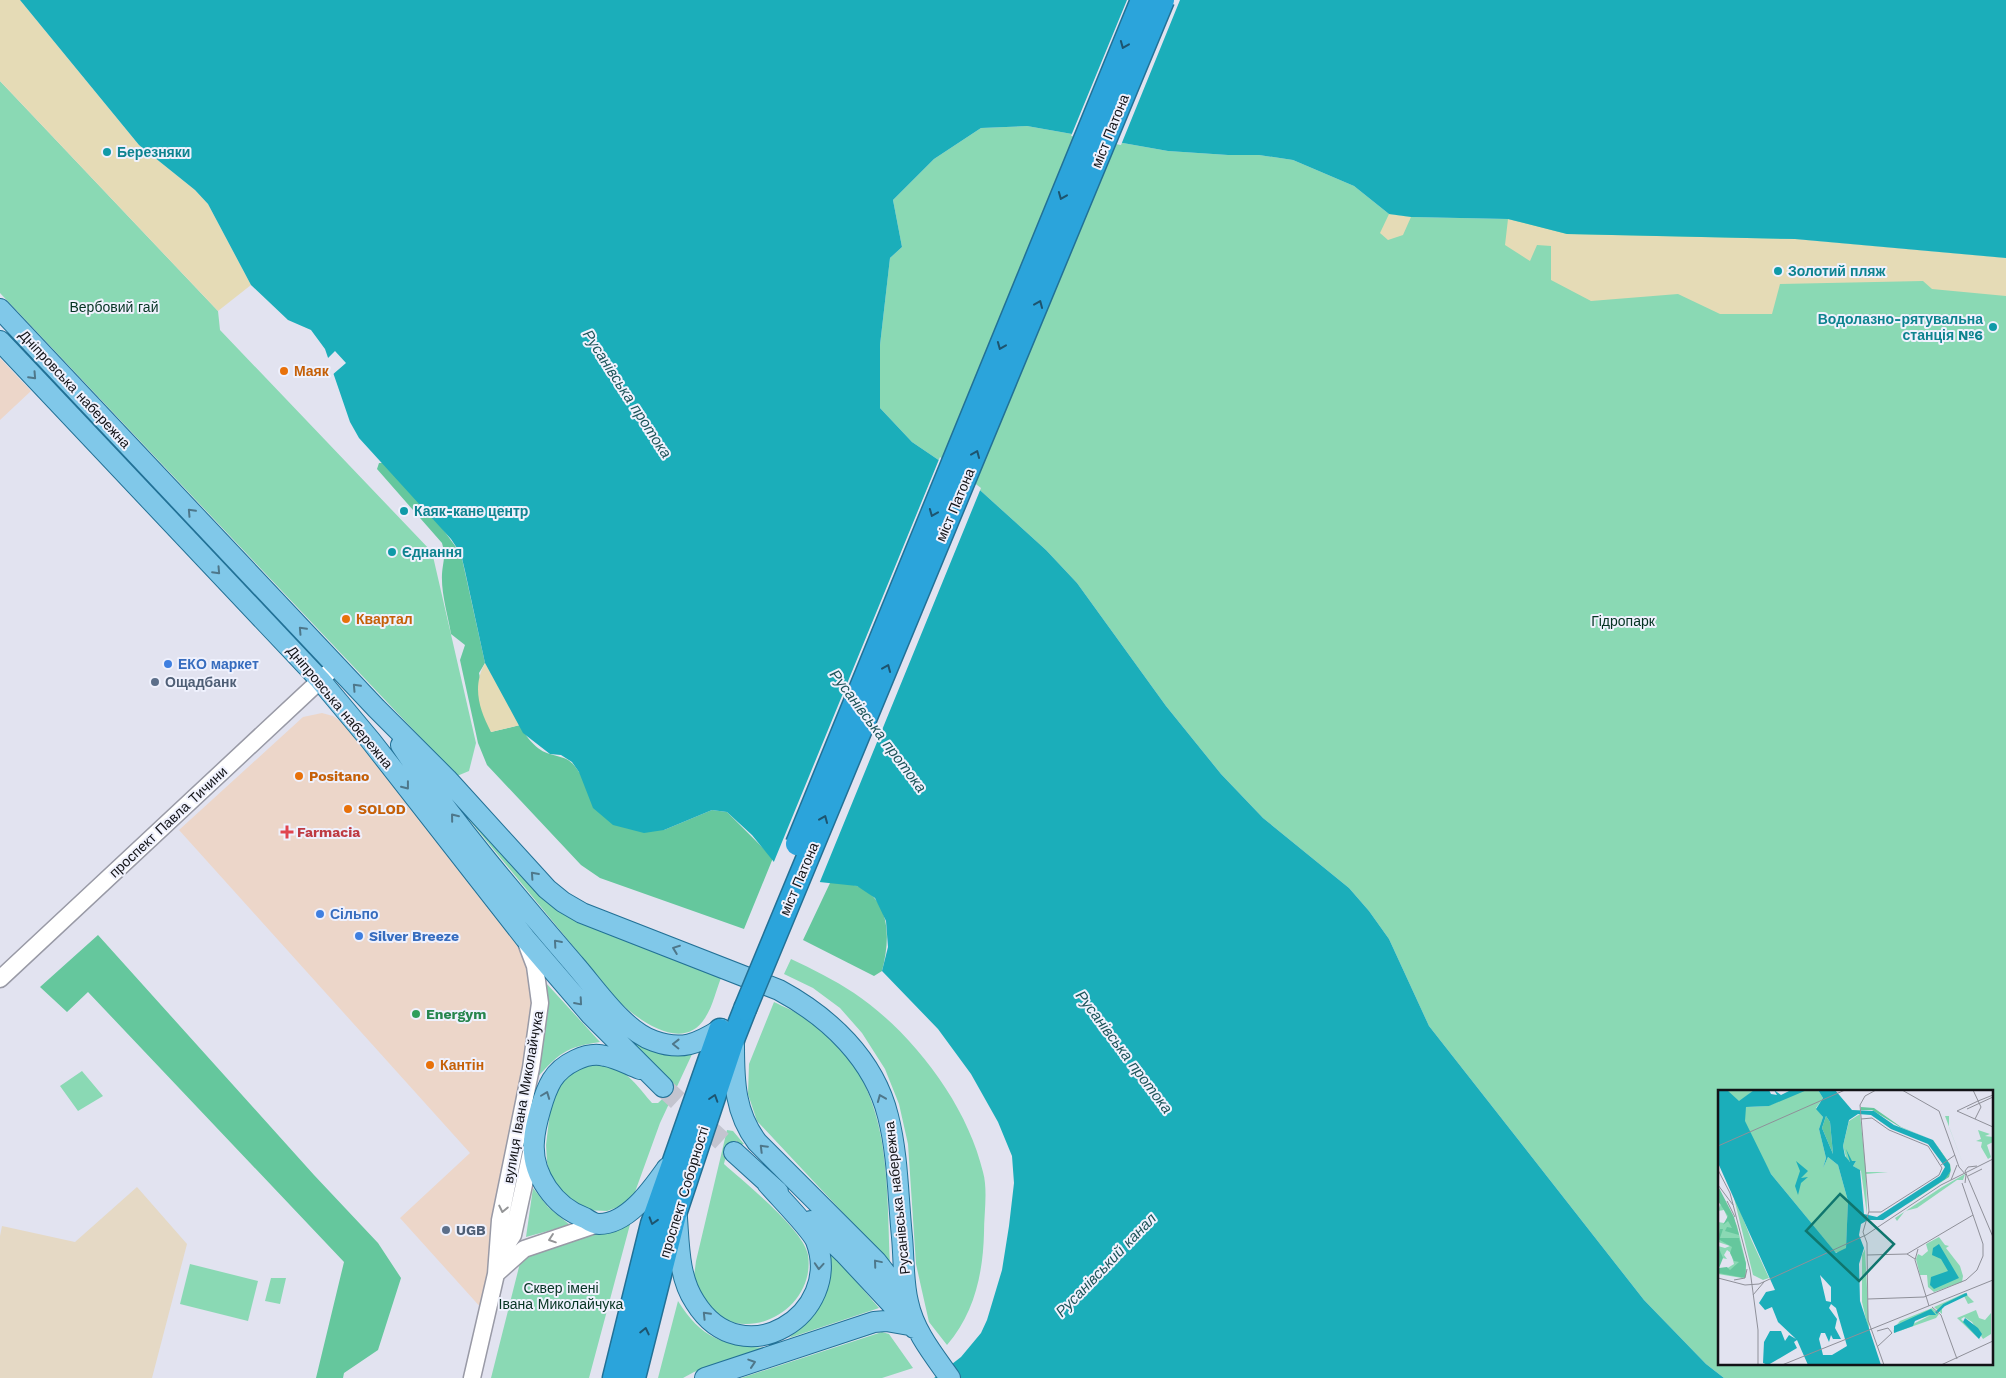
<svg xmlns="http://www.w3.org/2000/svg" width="2006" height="1378" font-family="'Work Sans',sans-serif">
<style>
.commercial{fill:#ecd6c9}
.education{fill:#e5d9c5}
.green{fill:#8ad9b4;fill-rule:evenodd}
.forest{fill:#65c79d}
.sand{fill:#e5dbb6}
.water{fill:#1baeba}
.pier{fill:#e2e3f0}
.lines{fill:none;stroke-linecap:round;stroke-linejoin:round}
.major-tunnel{stroke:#c3c4cf;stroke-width:20;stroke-dasharray:20 10;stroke-linecap:butt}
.minor-casing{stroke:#999aa6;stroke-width:19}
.major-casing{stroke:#227196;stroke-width:22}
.highway-casing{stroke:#227196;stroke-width:25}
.minor{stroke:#fff;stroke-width:16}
.major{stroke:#80c8e9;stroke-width:20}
.highway{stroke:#2ba4db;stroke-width:22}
.highway-bridge-casing{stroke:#227196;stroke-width:25;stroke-linecap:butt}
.highway-bridge{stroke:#2ba4db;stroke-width:22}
.oneway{stroke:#1d546f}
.oneway2{stroke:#4e778a}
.oneway3{stroke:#949597}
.culture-dot{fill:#0f9aa8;stroke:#eff1fd;stroke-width:2}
.food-dot{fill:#e8710a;stroke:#eff1fd;stroke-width:2}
.shop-dot{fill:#3f7fe0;stroke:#eff1fd;stroke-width:2}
.service-dot{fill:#5c6f8a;stroke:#eff1fd;stroke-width:2}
.health-dot{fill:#e0444e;stroke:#eff1fd;stroke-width:2}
.leisure-dot{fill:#2e9e5b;stroke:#eff1fd;stroke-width:2}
.labels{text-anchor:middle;stroke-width:4;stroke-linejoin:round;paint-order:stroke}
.street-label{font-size:14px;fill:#121317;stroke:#eff1fd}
.culture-label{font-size:14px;font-weight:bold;fill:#0d838f;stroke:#eff1fd;text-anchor:start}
.park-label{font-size:14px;fill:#053322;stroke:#eff1fd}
.food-label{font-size:14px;font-weight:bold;fill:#c56008;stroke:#eff1fd;text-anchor:start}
.shop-label{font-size:14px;font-weight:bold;fill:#366cbe;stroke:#eff1fd;text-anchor:start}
.service-label{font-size:14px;font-weight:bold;fill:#4e5e75;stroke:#eff1fd;text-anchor:start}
.health-label{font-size:14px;font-weight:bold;fill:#be3a42;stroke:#eff1fd;text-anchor:start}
.leisure-label{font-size:14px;font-weight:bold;fill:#27864d;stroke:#eff1fd;text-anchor:start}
.water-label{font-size:15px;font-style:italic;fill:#1d5459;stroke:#eff1fd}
.inset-river{fill:none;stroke:#1baeba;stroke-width:2.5}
.inset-road{fill:none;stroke:#8f9099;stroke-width:1}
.view{fill:#0f766e;fill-opacity:0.15;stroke:#0f766e;stroke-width:2.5}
.inset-edge{fill:none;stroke:#121317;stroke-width:2.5}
</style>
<rect width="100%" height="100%" fill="#e2e3f0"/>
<path class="commercial" d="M0,358L31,391L0,420Z
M322,713L333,716L344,724L516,944L530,974L532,1000L525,1053L483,1310L400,1218L470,1153L179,830L303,717Z"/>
<path class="education" d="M137,1187L187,1244L152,1378H0V1236L2,1226L75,1242Z"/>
<path class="green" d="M0,81L218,311L220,330L432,552L476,743L469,771L457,776L0,293Z
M1027,126L1168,151L1228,155H1259L1293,160L1354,186L1389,214L1411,217L1508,219L1795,239L2006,258V1378H1724L1706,1364L1644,1300L1429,1026L1389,939L1369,911L1349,888L1263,818L1221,774L1166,706L1077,583L1046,550L971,482L912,442L880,408V345L890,258L902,247L893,200L934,159L981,128ZM1720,1092H1992V1364H1720Z
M457,805L554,905L721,978C716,990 713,1006 705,1018C683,1053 640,1021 619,1002Z
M791,959C813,969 834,980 854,993C912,1032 967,1104 983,1172C988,1190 984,1214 984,1233C983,1274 974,1314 947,1345L929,1322L922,1291L916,1264L908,1144L899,1104L885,1069L862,1033L840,1008L813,988L784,974Z
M546,983L600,1042C566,1047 559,1053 536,1079Z
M774,1002C784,1007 795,1011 805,1018C893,1074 886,1171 890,1263L757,1121L748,1094L749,1064Z
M627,1038L652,1049L694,1050L660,1123L635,1192L626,1204L607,1211L583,1210L569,1202L551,1178L547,1162L546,1145L552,1095L563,1076L592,1061C627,1070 629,1076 652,1103H658L673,1089Z
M82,1071L103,1096L78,1111L60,1086Z
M727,1130L733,1131L744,1144C735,1146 725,1155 724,1164C744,1182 804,1230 808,1255C815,1301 764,1338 723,1319C712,1314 701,1294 693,1284L696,1261Z
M533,1188L548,1207L570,1225L526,1237Z
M632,1217L589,1378H491L520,1263L531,1252Z
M830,1251L879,1308L789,1338C818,1312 830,1290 830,1251Z
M190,1264L258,1281L248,1321L180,1304Z
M271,1278H286L280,1304L265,1301Z
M678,1301C702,1339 722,1345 766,1348L694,1372L683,1378H658Z
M882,1332L889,1334L913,1368L882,1378H741Z"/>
<path class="forest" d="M379,463H384L442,528L461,554L485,663L479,673L491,732L520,725C525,736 537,751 550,754C566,759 569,757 579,772L664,830L712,810L727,812L773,858L744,929L600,878L581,865L487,765L478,743L460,660L465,645L451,634C448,615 441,594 442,574C443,561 446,557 442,543L377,469Z
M830,883C838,883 849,883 857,886C892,900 890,941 882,971L874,976L803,940Z
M98,935L314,1175L378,1243L401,1278L378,1350L344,1373L343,1378H316L344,1262L88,992L67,1012L40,987Z"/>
<path class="sand" d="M0,0H20L139,145L195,190L208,204L251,285L218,311L0,81Z
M1389,214L1411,217L1403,235L1388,240L1380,233Z
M1508,219L1567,234L1795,239L2006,258V296L1932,289L1923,281L1780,284L1772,314H1720L1678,294L1591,301L1551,280V246L1537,245L1530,261L1505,245Z
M485,663L520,725L491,732C479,709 472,687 485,663Z"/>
<path class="water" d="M20,0H2006V258L1795,239L1567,234L1508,219L1411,217L1389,214L1354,186L1293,160L1259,155H1228L1168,151L1027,126L981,128L934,159L893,200L902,247L890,258L880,345V408L912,442L971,482L1046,550L1077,583L1166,706L1221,774L1263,818L1349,888L1369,911L1389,939L1429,1026L1644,1300L1706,1364L1724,1378H934L961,1357L981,1333L987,1320L1002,1270L1009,1226L1014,1183L1012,1156L998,1122L971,1074L938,1029L882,971L888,947L886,921L875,898L857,886L791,879L782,872L752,835L727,812L712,810L664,830L644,833L613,825L593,808L579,772L572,762L561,755L550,754L523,733L485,663L465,571L461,554L451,539L359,438L350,422L325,349L311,330L288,320L251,285L208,204L195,190L139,145Z"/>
<path class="pier" d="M1127,0H1180L1121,145L1071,136Z
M335,351L346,363L331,376L326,360Z
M940,457L981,488L819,884L790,882L780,874L773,864Z"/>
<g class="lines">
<path class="major-tunnel" d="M663,1087L734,1152"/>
<defs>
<path id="minor" d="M0,979L329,672
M499,1257L513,1235L532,1148
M496,1274L524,1249L598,1224
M472,1378L496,1274L500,1220L531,1068L540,1003L535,966L527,945"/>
<path id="major" d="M0,309L376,708L447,779L547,889L563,902L582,913L779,990C829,1017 874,1059 888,1116C898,1155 898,1197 902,1237C904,1258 903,1282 908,1302C914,1331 933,1354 950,1378
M0,341L320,680L371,741L525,938L591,1015L663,1087
M401,745C453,823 515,895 575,965C596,989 624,1031 654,1041C682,1051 697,1044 721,1029
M734,1046C734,1082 735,1113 757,1142L876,1261L907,1301
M640,1069C629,1065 617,1058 605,1056C587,1051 562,1064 552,1080C544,1093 535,1125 534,1141C531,1175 555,1207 585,1218C588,1220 594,1224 599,1224C628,1224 652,1189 667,1168
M734,1152L778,1192
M677,1218C679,1246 679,1278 695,1302C742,1378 844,1314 816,1241C811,1229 777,1195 767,1183
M811,1221L844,1253L914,1328
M705,1378L874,1322L886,1321L909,1325"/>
<path id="highway" d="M614,1378L652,1224L720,1030
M634,1378L676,1211L734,1037L745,1009"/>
</defs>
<use href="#minor" class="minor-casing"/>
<use href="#major" class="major-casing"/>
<use href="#highway" class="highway-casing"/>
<use href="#minor" class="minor"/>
<use href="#major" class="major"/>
<use href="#highway" class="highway"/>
<defs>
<path id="highway-bridge" d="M797,844L1142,0
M745,1009L1163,0"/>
</defs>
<use href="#highway-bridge" class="highway-bridge-casing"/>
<use href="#highway-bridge" class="highway-bridge"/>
</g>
<defs><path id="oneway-chevron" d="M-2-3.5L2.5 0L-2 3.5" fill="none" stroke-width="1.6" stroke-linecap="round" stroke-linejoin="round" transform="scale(1.25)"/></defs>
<g class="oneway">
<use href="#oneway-chevron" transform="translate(1124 45) rotate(112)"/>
<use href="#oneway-chevron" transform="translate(1062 196) rotate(112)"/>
<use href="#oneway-chevron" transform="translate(1039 304) rotate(-67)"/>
<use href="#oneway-chevron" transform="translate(1001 346) rotate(112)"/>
<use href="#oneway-chevron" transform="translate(976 454) rotate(-67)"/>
<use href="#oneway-chevron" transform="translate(933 513) rotate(112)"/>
<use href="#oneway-chevron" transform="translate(887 668) rotate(-67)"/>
<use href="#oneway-chevron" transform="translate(824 819) rotate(-67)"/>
<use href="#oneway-chevron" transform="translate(714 1098) rotate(-72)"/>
<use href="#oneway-chevron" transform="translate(653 1221) rotate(107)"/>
<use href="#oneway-chevron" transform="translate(645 1331) rotate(-77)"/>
</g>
<g class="oneway2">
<use href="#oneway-chevron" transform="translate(33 376) rotate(47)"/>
<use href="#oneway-chevron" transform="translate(191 512) rotate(-133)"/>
<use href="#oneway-chevron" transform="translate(217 571) rotate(47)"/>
<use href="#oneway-chevron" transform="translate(302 630) rotate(-133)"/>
<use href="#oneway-chevron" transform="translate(356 687) rotate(-133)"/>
<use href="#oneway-chevron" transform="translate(406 786) rotate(52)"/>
<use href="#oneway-chevron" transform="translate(454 817) rotate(-129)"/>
<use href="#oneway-chevron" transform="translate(534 875) rotate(-132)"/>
<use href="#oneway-chevron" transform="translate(557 943) rotate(-131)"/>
<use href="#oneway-chevron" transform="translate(676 949) rotate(-159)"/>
<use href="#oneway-chevron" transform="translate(579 1002) rotate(49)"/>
<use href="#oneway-chevron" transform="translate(676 1044) rotate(-179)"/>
<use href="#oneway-chevron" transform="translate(546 1095) rotate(-69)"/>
<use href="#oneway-chevron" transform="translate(881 1098) rotate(-112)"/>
<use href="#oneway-chevron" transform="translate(763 1148) rotate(-135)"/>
<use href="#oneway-chevron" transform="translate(877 1263) rotate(-130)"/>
<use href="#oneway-chevron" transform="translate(819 1266) rotate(94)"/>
<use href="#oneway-chevron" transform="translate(706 1315) rotate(-134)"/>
<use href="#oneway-chevron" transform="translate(752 1363) rotate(-18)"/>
</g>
<g class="oneway3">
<use href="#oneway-chevron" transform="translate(503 1209) rotate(102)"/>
<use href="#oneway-chevron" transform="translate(552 1239) rotate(161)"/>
</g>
<g class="culture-dot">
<circle cx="107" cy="152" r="5"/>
<circle cx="1778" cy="271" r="5"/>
<circle cx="1993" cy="327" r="5"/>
<circle cx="404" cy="511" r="5"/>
<circle cx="392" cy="552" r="5"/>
</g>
<g class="food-dot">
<circle cx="284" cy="371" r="5"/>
<circle cx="346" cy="619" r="5"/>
<circle cx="299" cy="776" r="5"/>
<circle cx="348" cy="809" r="5"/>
<circle cx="430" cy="1065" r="5"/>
</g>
<g class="shop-dot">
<circle cx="168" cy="664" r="5"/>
<circle cx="320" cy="914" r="5"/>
<circle cx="359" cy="936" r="5"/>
</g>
<g class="service-dot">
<circle cx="155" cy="682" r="5"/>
<circle cx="446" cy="1230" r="5"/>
</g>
<path class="health-dot" d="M284.5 824.5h5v5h5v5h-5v5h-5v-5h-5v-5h5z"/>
<circle class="leisure-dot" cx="416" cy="1014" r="5"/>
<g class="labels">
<g class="street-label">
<text transform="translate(1110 131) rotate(-68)" y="5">міст Патона</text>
<text transform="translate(75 389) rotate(47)" y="5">Дніпровська набережна</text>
<text transform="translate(955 505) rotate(-67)" y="5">міст Патона</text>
<text transform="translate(340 707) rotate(50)" y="5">Дніпровська набережна</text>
<text transform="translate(168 822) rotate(-43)" y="5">проспект Павла Тичини</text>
<text transform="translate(799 879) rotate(-67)" y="5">міст Патона</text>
<text transform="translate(523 1097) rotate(-80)" y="5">вулиця Івана Миколайчука</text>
<text transform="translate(684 1192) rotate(-73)" y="5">проспект Соборності</text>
<text transform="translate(897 1198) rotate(-96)" y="5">Русанівська набережна</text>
</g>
<g class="culture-label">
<text x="117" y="157">Березняки</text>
<text x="1788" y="276">Золотий пляж</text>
<text x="1983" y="324" text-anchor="end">Водолазно-рятувальна<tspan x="1983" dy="16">станція №6</tspan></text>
<text x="414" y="516">Каяк-кане центр</text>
<text x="402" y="557">Єднання</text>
</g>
<g class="park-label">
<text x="114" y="312">Вербовий гай</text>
<text x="1623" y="626">Гідропарк</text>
<text x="561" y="1293">Сквер імені<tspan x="561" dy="16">Івана Миколайчука</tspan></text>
</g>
<g class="food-label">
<text x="294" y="376">Маяк</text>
<text x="356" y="624">Квартал</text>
<text x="309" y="781">Positano</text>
<text x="358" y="814">SOLOD</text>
<text x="440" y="1070">Кантін</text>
</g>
<g class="shop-label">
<text x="178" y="669">ЕКО маркет</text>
<text x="330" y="919">Сільпо</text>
<text x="369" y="941">Silver Breeze</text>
</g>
<g class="service-label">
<text x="165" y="687">Ощадбанк</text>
<text x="456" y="1235">UGB</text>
</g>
<g class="health-label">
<text x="297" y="837">Farmacia</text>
</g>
<g class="leisure-label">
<text x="426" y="1019">Energym</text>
</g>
<g class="water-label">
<text transform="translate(627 394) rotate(57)" y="5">Русанівська протока</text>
<text transform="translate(878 731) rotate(53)" y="5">Русанівська протока</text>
<text transform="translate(1124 1052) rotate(53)" y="5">Русанівська протока</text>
<text transform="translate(1106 1265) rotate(-46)" y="5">Русанівський канал</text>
</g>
</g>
<g transform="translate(1718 1090)">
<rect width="275" height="275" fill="#e2e3f0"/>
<path d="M6,0H36L21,12ZM100,0L105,8L98,18L105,27L101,39L108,68L105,78L110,67L120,75L130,111L128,158L123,163L117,162L53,84L30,43L25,25L28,17L50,16L84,1ZM142,24L148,82H170L148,84L149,125L143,81L135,76L138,71H129L125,56L131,31ZM227,26H231V37L247,79ZM260,40L272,44L267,46L275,47V52L269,55L273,67L270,69L263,57L264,52L258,51L263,49ZM247,84L245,90H239L199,118L187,121L179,131L177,128L224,97ZM14,100L33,149L51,188L45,190L35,185ZM2,115L11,119L19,136L28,173V185L24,188L0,184V178L8,179L16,174L13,163L9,160L6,165L9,169L4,168L0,156L7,158L12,156L0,152V132L6,133L10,129L6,120L0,121ZM221,147L227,155L231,156L228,158L242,176L245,186L244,192L216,202L210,197L209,185H202L198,169L200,164L204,166L210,161L208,154ZM147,159L151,238H150L144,212V165ZM247,203L256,212L250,214L246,206L224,217V224L216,217ZM214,218L221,224L218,228L176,243L175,239L182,231ZM211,226L177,243L175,239L180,234ZM258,220L261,228L267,230L273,223V244L265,249L254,232L246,227L243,229L263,251L239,228Z" fill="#8ad9b4" fill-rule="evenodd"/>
<path d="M143,17L156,18L183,37L215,50L232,74L233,80L231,87L188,115L232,82L231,75L215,50L182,37L154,20H143ZM108,26L112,32L115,64L104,38ZM0,96L16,127L21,145L7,141L9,137L14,138L10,131L5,135L10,126L0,111ZM2,139H5L2,148H21L28,174L27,188L0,183V156L5,168L1,178L9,177L12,180L21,172L16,171L12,163L14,157L0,149Z" fill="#65c79d"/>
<path d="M0,0H9L21,11L36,0H51L53,4L59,5L56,0L63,5L73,0H89L51,16L28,17L27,31L53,84L118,163L128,158L130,111L120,75L110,67L105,78L108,68L101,39L105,27L98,19L105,8L100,0H117L134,20L156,21L176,35L215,50L232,75V82L227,89L165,130H150L143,134L141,145L146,158L141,174L142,211L163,275H90L79,250L76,252L79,258L50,275L45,273L46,252L52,241H63L67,251L71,245L78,249L60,232L54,217L47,220L41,213L48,202L57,200L0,73ZM140,24L153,25L173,39L210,54L227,77L222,86L159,127L146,124L142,80L135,76L138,71H134L128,59L132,72L127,66L125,56L131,30ZM108,26L112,32L115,64L104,38ZM102,185L113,197V212L108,211ZM113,214L118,218L129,256L114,265H105L101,249L103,243H107L111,252L113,245L115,249H123L117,238L119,229L111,218ZM78,71L90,81L83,88L90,87L83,93L80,105L77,96L82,81ZM221,154L241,188L216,199L212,195L213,187L230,181L223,169L214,165L215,158ZM213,219L218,225H211L197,231L195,236L176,243V236ZM247,228L260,238L264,244L261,249L245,232Z" fill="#1baeba" fill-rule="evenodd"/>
<path class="inset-river" d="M218,223L226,215L249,204"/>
<path class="inset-road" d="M158,0L147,6L142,15L151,121L145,142L149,153L150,230L166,275M184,0L221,21L241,77M255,0L263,17L257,29M260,11L275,5M249,19L275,7M239,21L275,37M239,21L260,11M143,29L154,28L171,40L210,56L224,78L221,85L163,122H151M0,56L127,0M223,75L237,65M259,76L250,77L247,81L275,147M241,77L248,85L247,93M0,80L12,103L32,180L40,240V275M250,86L264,79M233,90L239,75M0,95L15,115M9,111L17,127M200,159L197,170L211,216M189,164L255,125M149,165L189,164L197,169M0,188L27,195L41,194L148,145L223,95L275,69M16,190L27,188L29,179M35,205L46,192M150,209L206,207L248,190L259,180L265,166V154L244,93M214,217L223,225L239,269M159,257L174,243L170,238L159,241M64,275L275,190M223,275L275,251"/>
<path class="view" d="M122,104L176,154L141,191L88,141Z"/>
<rect width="275" height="275" class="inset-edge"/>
</g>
</svg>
